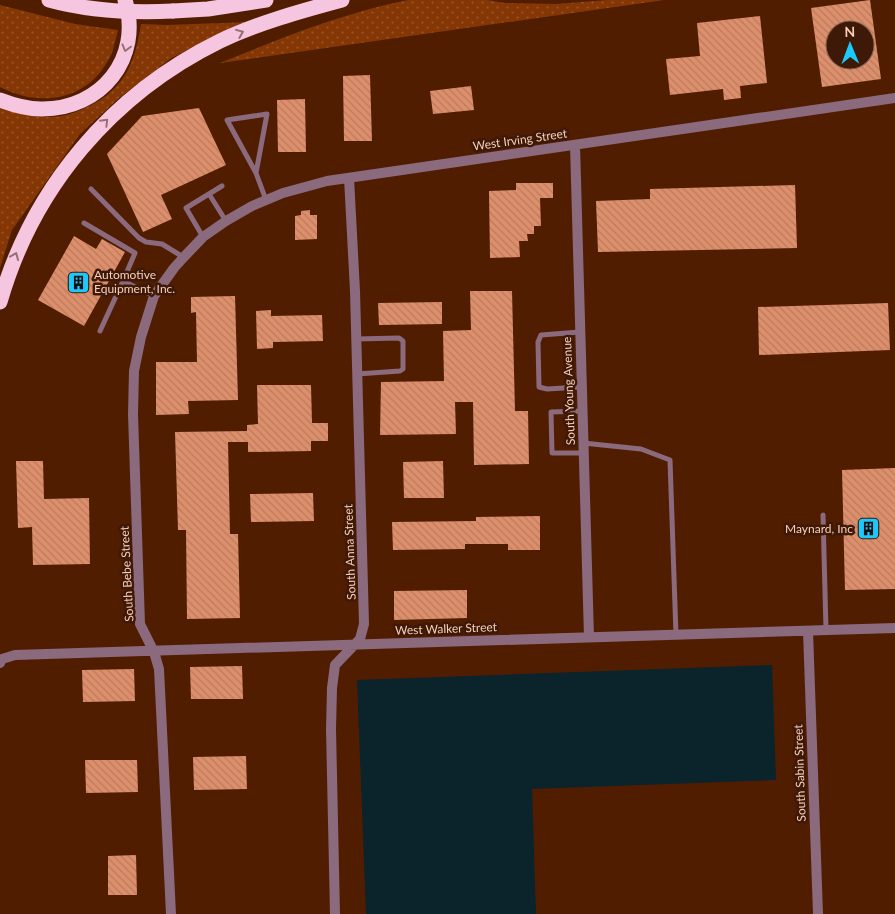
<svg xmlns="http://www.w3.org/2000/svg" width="895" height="914" font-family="Lato,sans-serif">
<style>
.grass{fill:url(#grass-dots)}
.water{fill:#0b232b}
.building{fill:url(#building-back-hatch);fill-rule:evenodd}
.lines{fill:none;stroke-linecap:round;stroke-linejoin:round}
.service{stroke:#8a6a7c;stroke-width:5}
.minor{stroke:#8a6a7c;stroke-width:10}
.motorway{stroke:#f6c5df;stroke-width:15}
.motorway-bridge{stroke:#f6c5df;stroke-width:15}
.oneway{stroke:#9a6f73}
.labels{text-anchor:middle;stroke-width:5;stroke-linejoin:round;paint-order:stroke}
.street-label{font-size:12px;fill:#f8cfbc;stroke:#3e1907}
.poi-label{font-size:12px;fill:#f8cfbc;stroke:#3e1907;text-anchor:start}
</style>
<defs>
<pattern id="grass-dots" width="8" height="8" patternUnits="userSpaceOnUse" patternTransform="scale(1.25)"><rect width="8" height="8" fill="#853605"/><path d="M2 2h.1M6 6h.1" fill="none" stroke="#975228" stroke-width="1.8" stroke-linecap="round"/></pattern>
<pattern id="building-back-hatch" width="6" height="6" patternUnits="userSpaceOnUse" patternTransform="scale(1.25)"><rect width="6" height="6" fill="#dd8f6c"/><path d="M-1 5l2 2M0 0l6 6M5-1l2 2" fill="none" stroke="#b87b5f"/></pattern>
</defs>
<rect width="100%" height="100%" fill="#511d01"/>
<path class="grass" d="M408,0H487L505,3L556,4L607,0H664L220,63C281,38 343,13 408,0Z
M0,5L75,24L118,30C116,38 114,46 112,53C110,58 107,62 104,67C81,102 36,106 0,87Z
M250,22L215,35L170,59L118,99L80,134L12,230L0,268V107C14,111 30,117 45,117C62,117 74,114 89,106C125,89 135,62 141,24L166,25Z"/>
<path class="water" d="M772,665L776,780L532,789L536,914H366L357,680Z"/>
<path class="building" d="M870,0L881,79L822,87L811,8ZM835,30H865V60H835Z
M760,16L767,83L740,86L741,98L724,100L723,89L670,95L666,59L700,56L697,23Z
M370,75L372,141H344L343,76Z
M471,86L474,110L433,114L430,91Z
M305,99L306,152H278L277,100Z
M199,108L226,165L161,195L172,219L143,232L107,154L142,116Z
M516,183H553V198H540L541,226H534V234H527L528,241H519L520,257L490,258L489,191L516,190Z
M795,185L797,248L598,252L596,201L650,199V189Z
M310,210V215H317V239L295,240V216L301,215V211Z
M74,236L96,249L102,239L125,252L84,326L38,300Z
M470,291H512L515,411H528L529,464L474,465L473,402H455L456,434L380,435L381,382L444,381L443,331L471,330Z
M235,296L238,400L188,401L189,414L156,415V362H197L196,312L191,313V297Z
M442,302V324L379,325L378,303Z
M888,303L890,350L759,355L758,307Z
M271,310V316L322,315L323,341L273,342V348L257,349L256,311Z
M257,385H311L312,423H328V441H311V451L248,452V442H228L230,534H238L240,618L187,619L186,530H178L175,432L247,431V425L258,424Z
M16,461H43L44,499L89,498L90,564L33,565L32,527L18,528Z
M443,461L444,498H404L403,462Z
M895,468V589L845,590L842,470Z
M313,493L314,521L251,522L250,494Z
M540,516V550H508V544H465V549L393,550L392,522L476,521V517Z
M467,590V618L394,620V591Z
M242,666L243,699H191L190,667Z
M134,669L135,701L83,702L82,670Z
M246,756L247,789L194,790L193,757Z
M85,760H137L138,792L86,793Z
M136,855L137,895H108V856Z"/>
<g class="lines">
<path class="service" d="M256,173L267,114L227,120L256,173L266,200
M91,189L139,238L146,242L162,244L183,257
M209,194L226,221
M84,223L135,253L123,281
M203,237L186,208L222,186
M100,331L123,281L154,296
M580,332L541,335L538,342L539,387L547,389L581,387
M356,339L399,338L403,341V369L400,371L357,374
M582,411L551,412L552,453H583
M583,443L641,449L670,460L676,635
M823,515L826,630"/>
<path class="minor" d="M575,145L589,637
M808,631L818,914
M0,663L2,659L15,655L895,628
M171,914L159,669L154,652L140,624L133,414L134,371L141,337L154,296L174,268L183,258L203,237L226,221L252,206L283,193L327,181L895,98
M335,914L331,729L332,688L335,665L360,639L364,624L355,291L349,178"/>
<path class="motorway" d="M173,11L208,9L266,0
M0,100C13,105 27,109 41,109C101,110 143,58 125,0
M0,302C33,187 112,94 220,41C258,23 301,11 342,0"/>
<path class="motorway-bridge" d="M49,0C89,11 132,13 173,11"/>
</g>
<defs><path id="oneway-chevron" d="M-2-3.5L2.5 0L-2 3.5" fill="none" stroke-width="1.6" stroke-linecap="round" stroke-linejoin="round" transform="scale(1.25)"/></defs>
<g class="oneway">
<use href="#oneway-chevron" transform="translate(240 33) rotate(-22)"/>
<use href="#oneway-chevron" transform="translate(126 48) rotate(105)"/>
<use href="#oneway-chevron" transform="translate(105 122) rotate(-45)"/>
<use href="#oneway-chevron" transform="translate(15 256) rotate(-67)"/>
</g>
<defs>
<symbol id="building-square" viewBox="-11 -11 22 22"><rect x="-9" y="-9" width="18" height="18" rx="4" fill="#1bc9fc" stroke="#3e1907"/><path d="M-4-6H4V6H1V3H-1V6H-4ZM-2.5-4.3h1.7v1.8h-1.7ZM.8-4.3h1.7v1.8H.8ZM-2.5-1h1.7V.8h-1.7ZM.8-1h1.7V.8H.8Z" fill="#111"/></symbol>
</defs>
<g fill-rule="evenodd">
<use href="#building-square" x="66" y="270" width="25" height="25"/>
<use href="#building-square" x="856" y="516" width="25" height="25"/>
</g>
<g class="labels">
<g class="street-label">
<text transform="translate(520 140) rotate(-8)" y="4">West Irving Street</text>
<text transform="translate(569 391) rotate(-92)" y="4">South Young Avenue</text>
<text transform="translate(350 552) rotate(-92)" y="4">South Anna Street</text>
<text transform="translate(127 574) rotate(-93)" y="4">South Bebe Street</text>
<text transform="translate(446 629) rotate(-2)" y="4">West Walker Street</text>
<text transform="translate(800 773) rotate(-92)" y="4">South Sabin Street</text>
</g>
<g class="poi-label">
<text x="94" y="279">Automotive<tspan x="94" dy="14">Equipment, Inc.</tspan></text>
<text x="853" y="533" text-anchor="end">Maynard, Inc</text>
</g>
</g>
<g transform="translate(850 45) rotate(359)"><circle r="24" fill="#3e1907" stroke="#88624f"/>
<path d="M0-4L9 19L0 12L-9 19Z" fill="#1bc9fc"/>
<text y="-8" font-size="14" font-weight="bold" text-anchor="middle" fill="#f8cfbc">N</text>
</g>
</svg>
